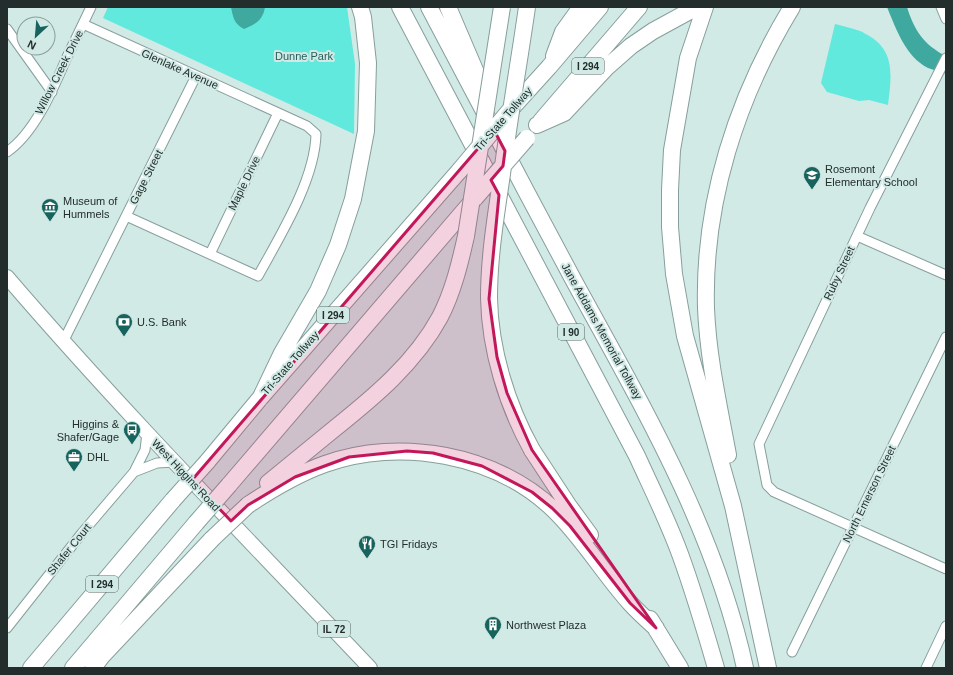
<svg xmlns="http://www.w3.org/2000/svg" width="953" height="675" font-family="Helvetica,sans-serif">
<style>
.green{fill:#60e9dc}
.water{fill:#3fa89f}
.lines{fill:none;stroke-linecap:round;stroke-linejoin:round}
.street-casing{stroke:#879f9c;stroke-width:11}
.primary-casing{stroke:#879f9c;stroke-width:16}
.highway-casing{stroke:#879f9c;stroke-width:18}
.street{stroke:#fff;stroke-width:9}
.primary{stroke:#fff;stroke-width:14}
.highway{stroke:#fff;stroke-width:16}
.highway-bridge-casing{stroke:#879f9c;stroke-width:18;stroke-linecap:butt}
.highway-bridge{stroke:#fff;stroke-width:16}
.marked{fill:#c2185b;fill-opacity:0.2;stroke:#c2185b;stroke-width:3;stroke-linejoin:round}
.labels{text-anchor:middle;stroke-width:4;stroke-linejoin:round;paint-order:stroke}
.shield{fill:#d1eae6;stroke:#576663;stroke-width:1}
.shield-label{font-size:10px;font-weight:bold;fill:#232d2b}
.park-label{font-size:11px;fill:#265f5a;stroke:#d1eae6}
.street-label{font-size:11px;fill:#232d2b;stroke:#d1eae6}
.poi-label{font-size:11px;fill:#232d2b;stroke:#d1eae6;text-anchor:start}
</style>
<rect width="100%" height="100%" fill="#d1eae6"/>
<path class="green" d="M108,7H347L355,64L354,134L103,18Z
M835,24C843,26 852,28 860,31C863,32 867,35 871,37C896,53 891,79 888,105L869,100L859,101L827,92L821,83Z"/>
<path class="water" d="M231,7H265C263,20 256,24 244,29C234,24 233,17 231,7Z
M887,7H907C914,30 924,45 946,56V74C940,72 934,70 928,68C906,57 896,29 887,7Z"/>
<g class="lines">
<defs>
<path id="street" d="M941,7L946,19
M83,24L307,126L316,134C315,180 280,236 258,276L126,216
M7,29L52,92
M946,58L870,208L759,444L767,485L774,492L946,569
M7,152C35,133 54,87 67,57C75,40 83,24 91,7
M857,236L946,275
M210,254L278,113
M63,342L196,76
M134,472L157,463L175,462
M7,628L82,533L134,472L145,450L147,433
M792,652L946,337
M926,668L946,626"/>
<path id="primary" d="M7,277C123,412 248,539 370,668"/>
<path id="highway" d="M400,7L637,456C652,489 668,521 680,554C694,592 705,630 716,668
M429,7C477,98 525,190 574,281C642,405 715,529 745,668
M448,7L486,96
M705,7L688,58L672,150L670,190V227L674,274L685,336L733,506L768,668
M554,56L563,32L581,7
M511,109L549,67L600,7
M541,121L639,7
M537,125L564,113L606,68L631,46L653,31L697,7
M261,397L282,353L318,291L338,245L353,199L366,131L368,63L363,17L360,7
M532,450L568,505L590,535
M728,455C719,406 708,358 706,308C703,202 737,97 792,7
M207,462L261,397L460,170
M268,483C290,465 312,447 334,429C374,397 415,363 440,317C453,292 460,263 466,236
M229,485L475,198
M248,505C272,489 297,474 325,464C399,437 496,454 554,510C583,538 603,573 630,603C638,612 647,620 656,628
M650,619L680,668
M31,668L173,500
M73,668L196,523
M93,668L102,656L212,539"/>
</defs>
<use href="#street" class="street-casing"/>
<use href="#primary" class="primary-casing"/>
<use href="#highway" class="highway-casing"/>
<use href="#street" class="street"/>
<use href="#primary" class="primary"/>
<use href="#highway" class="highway"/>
<defs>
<path id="highway-bridge" d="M527,7C519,63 509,119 502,174C496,215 489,256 489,298C490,350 507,405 532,450
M460,170L511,109
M475,198L527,138
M466,236L502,7
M173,500L207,462
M196,523L229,485
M212,539L248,505"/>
</defs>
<use href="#highway-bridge" class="highway-bridge-casing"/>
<use href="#highway-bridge" class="highway-bridge"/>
</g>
<path class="marked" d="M494,130L505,151L503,166L491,180L499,195L489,299L497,357L507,393L532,450L656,628L630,603L570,526L552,508L532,492L482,466L433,453L407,451L349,457L295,477L248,505L231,521L192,480Z"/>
<defs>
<symbol id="school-pin" viewBox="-11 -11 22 30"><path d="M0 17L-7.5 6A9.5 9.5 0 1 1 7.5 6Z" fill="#17635d" stroke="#d1eae6"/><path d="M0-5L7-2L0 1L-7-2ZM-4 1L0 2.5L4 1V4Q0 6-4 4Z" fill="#fff"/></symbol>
<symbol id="museum-pin" viewBox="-11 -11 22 30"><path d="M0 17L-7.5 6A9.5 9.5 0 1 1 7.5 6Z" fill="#17635d" stroke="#d1eae6"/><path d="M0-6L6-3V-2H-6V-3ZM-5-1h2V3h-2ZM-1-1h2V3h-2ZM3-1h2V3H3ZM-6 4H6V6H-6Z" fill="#fff"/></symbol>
<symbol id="bank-pin" viewBox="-11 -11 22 30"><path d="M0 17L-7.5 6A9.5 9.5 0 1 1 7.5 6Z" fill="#17635d" stroke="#d1eae6"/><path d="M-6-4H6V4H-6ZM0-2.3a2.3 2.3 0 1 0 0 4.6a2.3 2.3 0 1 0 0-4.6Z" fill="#fff"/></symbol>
<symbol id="bus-pin" viewBox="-11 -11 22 30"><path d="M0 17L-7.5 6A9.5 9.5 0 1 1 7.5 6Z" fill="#17635d" stroke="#d1eae6"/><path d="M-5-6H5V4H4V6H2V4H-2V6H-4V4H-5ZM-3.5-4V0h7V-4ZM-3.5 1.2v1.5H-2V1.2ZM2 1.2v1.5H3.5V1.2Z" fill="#fff"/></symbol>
<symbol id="office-pin" viewBox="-11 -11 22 30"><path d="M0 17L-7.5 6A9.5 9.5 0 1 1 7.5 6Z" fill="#17635d" stroke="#d1eae6"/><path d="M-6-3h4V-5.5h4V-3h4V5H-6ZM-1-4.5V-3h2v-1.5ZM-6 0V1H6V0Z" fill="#fff"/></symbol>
<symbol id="restaurant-pin" viewBox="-11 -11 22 30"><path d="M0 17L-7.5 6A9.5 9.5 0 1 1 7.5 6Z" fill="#17635d" stroke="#d1eae6"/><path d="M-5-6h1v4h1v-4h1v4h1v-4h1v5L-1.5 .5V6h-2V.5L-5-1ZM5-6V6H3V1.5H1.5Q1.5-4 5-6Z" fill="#fff"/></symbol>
<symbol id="building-pin" viewBox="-11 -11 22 30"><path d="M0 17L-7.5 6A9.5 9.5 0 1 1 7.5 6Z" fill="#17635d" stroke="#d1eae6"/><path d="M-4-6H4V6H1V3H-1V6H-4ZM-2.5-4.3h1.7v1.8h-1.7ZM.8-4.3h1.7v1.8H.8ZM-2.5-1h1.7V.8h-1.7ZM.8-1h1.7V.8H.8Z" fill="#fff"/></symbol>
</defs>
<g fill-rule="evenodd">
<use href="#school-pin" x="802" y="165" width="20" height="27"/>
<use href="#museum-pin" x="40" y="197" width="20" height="27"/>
<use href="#bank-pin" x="114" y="312" width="20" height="27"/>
<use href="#bus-pin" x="122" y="420" width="20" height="27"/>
<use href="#office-pin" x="64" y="447" width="20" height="27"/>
<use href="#restaurant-pin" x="357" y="534" width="20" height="27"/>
<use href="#building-pin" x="483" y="615" width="20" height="27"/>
</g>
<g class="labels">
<g class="shield">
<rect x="572" y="58" width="32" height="16" rx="3"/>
<rect x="317" y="307" width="32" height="16" rx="3"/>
<rect x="558" y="324" width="26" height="16" rx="3"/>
<rect x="86" y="576" width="32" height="16" rx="3"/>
<rect x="318" y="621" width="32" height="16" rx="3"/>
</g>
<g class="shield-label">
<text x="588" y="70">I 294</text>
<text x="333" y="319">I 294</text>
<text x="571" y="336">I 90</text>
<text x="102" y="588">I 294</text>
<text x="334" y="633">IL 72</text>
</g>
<g class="park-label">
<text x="304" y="60">Dunne Park</text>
</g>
<g class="street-label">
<text transform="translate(180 69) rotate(24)" y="4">Glenlake Avenue</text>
<text transform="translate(59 72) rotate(-63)" y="4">Willow Creek Drive</text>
<text transform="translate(503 119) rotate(-49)" y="4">Tri-State Tollway</text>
<text transform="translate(146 177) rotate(-63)" y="4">Gage Street</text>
<text transform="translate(244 183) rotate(-64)" y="4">Maple Drive</text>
<text transform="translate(839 273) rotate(-65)" y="4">Ruby Street</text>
<text transform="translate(602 331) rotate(61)" y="4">Jane Addams Memorial Tollway</text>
<text transform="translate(290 363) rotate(-49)" y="4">Tri-State Tollway</text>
<text transform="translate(186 475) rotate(47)" y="4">West Higgins Road</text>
<text transform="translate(869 494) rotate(-64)" y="4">North Emerson Street</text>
<text transform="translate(69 549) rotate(-51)" y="4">Shafer Court</text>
</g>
<g class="poi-label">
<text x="825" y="173">Rosemont<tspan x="825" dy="13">Elementary School</tspan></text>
<text x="63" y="205">Museum of<tspan x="63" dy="13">Hummels</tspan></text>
<text x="137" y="326">U.S. Bank</text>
<text x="119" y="428" text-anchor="end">Higgins &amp;<tspan x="119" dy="13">Shafer/Gage</tspan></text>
<text x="87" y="461">DHL</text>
<text x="380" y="548">TGI Fridays</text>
<text x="506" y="629">Northwest Plaza</text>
</g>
</g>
<rect width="953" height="675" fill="none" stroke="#232d2b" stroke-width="16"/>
<g transform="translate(36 36) rotate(206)"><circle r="19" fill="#d1eae6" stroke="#8b9e9b"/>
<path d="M0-3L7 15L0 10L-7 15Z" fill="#17635d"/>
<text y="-6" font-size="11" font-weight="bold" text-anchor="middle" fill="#232d2b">N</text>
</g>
</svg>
